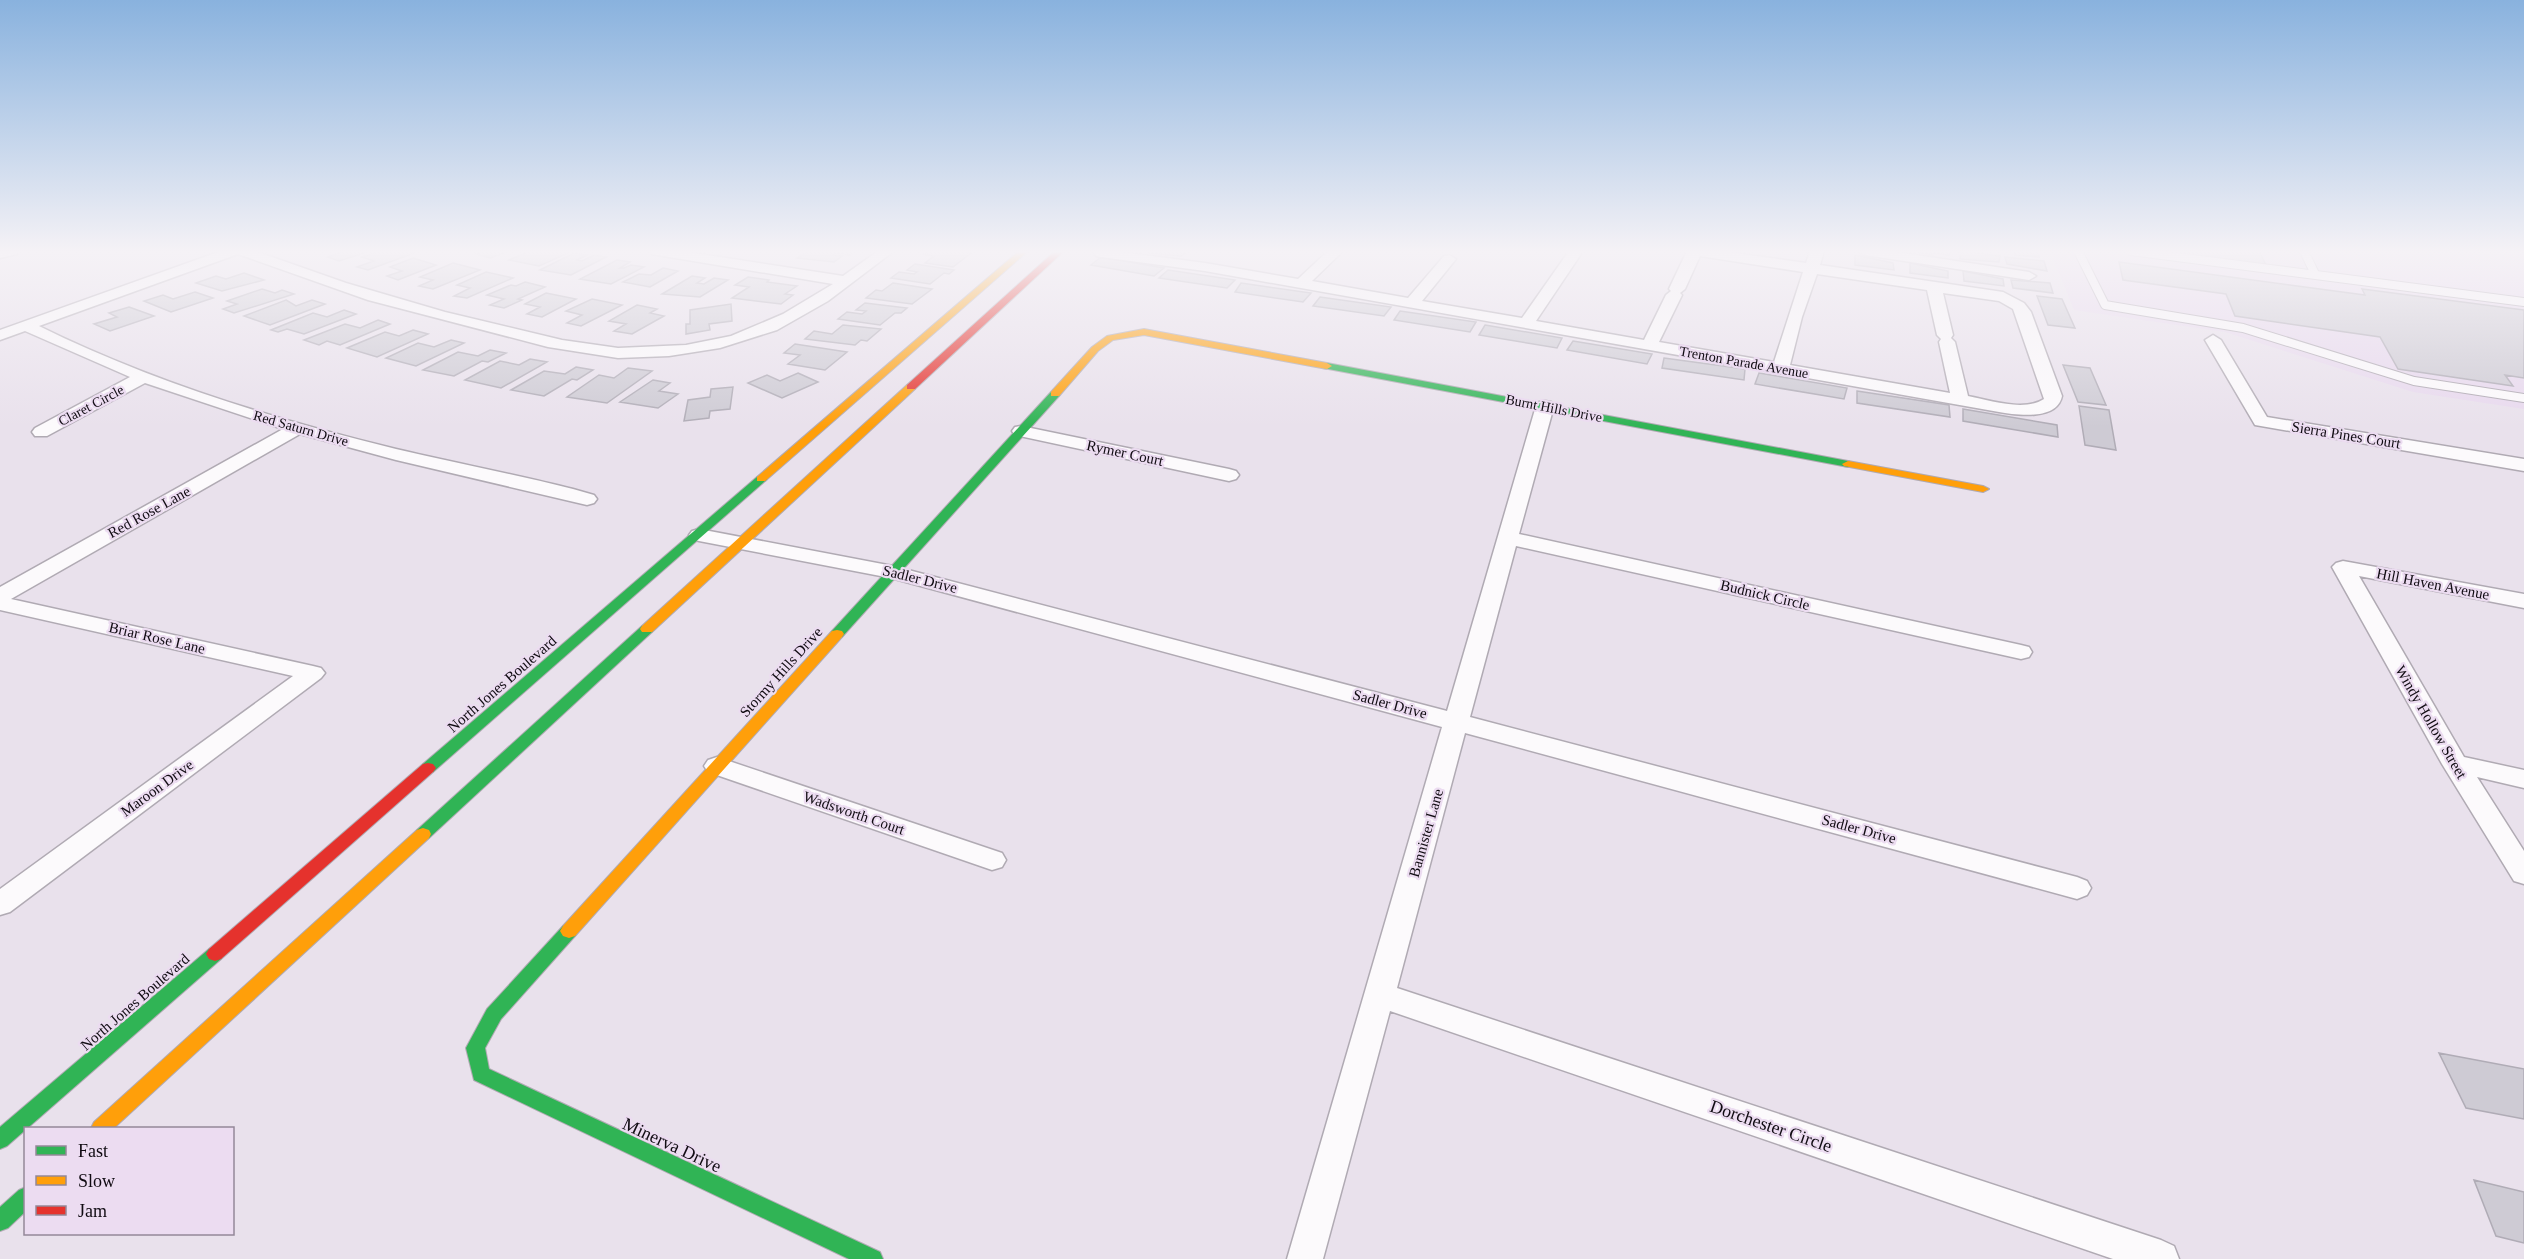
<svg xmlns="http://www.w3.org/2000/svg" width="2524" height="1259" font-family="'Times New Roman',serif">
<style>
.built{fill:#e8d9ee}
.building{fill:#cecbd4;stroke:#b0acb6;stroke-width:1.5}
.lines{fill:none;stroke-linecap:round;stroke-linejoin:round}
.lane-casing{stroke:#b0aab3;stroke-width:10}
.street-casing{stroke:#b0aab3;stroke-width:3}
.fast-casing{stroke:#b0aab3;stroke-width:2}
.slow-casing{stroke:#b0aab3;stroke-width:2}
.jam-casing{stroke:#b0aab3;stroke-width:2}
.lane{stroke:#fcfafc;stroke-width:8}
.street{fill:#fcfafc;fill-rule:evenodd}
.fast{fill:#30b455;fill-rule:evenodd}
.slow{fill:#ff9f0a;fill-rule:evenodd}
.jam{fill:#e5322d;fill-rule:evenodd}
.labels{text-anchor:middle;stroke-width:4.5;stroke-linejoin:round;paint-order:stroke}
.far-street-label{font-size:14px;fill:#100b12;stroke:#ecdcf1}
.street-label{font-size:15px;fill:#100b12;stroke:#ecdcf1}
.near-street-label{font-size:18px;fill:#100b12;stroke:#ecdcf1}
</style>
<rect width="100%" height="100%" fill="#e9e1ec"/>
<path class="built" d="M2050,251H2524V409L2413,392L2225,332L2074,310Z"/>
<path class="building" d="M337,251H370L339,261L328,257L342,252Z
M380,251H404L414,253L368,270L357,267L374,261L362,257Z
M484,251H509L490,258L476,254Z
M530,251H557L568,253L539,266L509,260Z
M808,251H856L850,255L836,253L833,255L842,256L834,262L797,258Z
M928,251H952L971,253L953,267L925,263L934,256L923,254Z
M1151,251H1188L1181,256L1148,253Z
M1911,251H1950L1949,255L1933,253V255Z
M1961,251L2000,256L1999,262L1960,259Z
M2014,251H2037L2039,257L2015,255Z
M2192,251H2259L2266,265L2194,256Z
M574,253L587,255L577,260L582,261L594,255L606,257L571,275L540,270Z
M1855,255L1893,263L1894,270L1855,265Z
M1101,257L1164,268L1154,276L1091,265Z
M2005,257L2044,261L2047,271L2007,264Z
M413,258L436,265L398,280L387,276L402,271L390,267Z
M617,260L630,262L620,268H624L631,265L644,267L611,284L580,279Z
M2119,262L2365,295L2362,289L2524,310V378L2505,375L2513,386L2398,369L2380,337L2235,316L2226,294L2123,280Z
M453,263L480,270L433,289L419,286L433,280L420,277Z
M1910,263L1948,271V278L1910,273Z
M915,264L954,270L949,274L944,273L930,284L891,278L899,272L914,274L917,272L907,270Z
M663,268L678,271L650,287L623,282L639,274L651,275Z
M1168,270L1235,280L1227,288L1159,278Z
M1963,271L2003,279L2004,286L1964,281Z
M486,272L513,278L467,298L454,296L470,288L457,285Z
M244,273L264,280L222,291L196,283L216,276L226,279Z
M692,276L705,278L697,283L704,284L714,278L728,280L700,297L662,294Z
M748,277L769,280L767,282L797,286L785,294L793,295L781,304L732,298L749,287L735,285Z
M2011,280L2050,283L2053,293L2013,288Z
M525,282L545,287L518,299L522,300L504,308L490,305L504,299L487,295L511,285L516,286Z
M893,283L932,289L912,304L866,298L876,290L882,291Z
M1241,283L1311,293L1303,302L1235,292Z
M262,289L275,293L282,290L294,294L234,313L223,309L237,304L227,301Z
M195,292L213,298L171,312L144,301L163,295L173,299Z
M546,293L576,299L542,317L527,314L540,307L525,304Z
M2037,296L2062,299L2075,328L2048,325Z
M1320,297L1391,307L1384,316L1313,306Z
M592,299L622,305L581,326L567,323L582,315L566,311Z
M286,300L296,306L312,300L325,304L270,325L244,316Z
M865,303L907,308L901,313H895L880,325L838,319L847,312L862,314L866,311L856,310Z
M731,304L732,321L709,324L710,330L686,334V324H690V310Z
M637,305L657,309L650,313L664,316L632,334L614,331L626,324L609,321Z
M129,307L154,316L110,331L94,324L117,317L109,313Z
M344,310L356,314L304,334L287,329L278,332L271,330L313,313L327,317Z
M1400,311L1476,322L1470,332L1394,320Z
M378,320L390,324L340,345L327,341L319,345L304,340L345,324L360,328Z
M843,325L881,329L867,341L861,340L855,345L805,339L814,331L832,334Z
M1485,325L1562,338L1557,348L1479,335Z
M413,330L428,334L377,357L347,348L385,332L399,336Z
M451,340L464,343L416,366L386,358L418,343L434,347Z
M1573,341L1652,354L1647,364L1567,350Z
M795,344L847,352L825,370L788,364L800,355L784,353Z
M490,350L506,353L488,362L482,361L454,376L423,370L458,352L478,356Z
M1664,358L1745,369L1744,380L1662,368Z
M530,359L547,362L501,388L465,380L500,361L519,365Z
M2063,365L2090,368L2106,405L2078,402Z
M576,367L593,370L577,380L572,379L544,396L511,390L544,371L565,374Z
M628,368L652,371L607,403L567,397L599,375L614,378Z
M798,373L818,382L782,398L748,383L767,375L780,381Z
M1759,373L1847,388L1844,399L1755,384Z
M653,380L670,383L659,391L678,394L658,408L620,402Z
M733,387L730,409L710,411L709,418L684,421L688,400L710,397L711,389Z
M1857,391L1949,405L1950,417L1857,403Z
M2079,406L2109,410L2116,450L2085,445Z
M1963,409L2057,425L2058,437L1963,421Z
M2439,1053L2524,1069V1119L2466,1108Z
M2474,1180L2524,1192V1243L2496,1236Z"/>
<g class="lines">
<defs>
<path id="lane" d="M2078,251L2105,305L2243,328L2414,381L2524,398
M2131,251L2524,302
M2304,251L2315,274"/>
<path id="street" d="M0,251H19L17,254L0,258Z
M221,251H255L346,283L445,312L562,340L618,348L686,345L731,336L783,314L833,284L657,255L652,254L650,251H681L843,276L878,251H894L828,301L777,330L720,348L669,356L618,358L548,347L368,300L238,254L39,326C150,381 276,420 396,449C455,463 514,474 573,489L594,495L597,499L594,503L587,505L396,460L300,434L11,599L313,666L321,668L325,673L321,678L10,912L0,915V889L293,676L0,610V587L283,429L145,383L47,436H35L32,432L35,428L130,377L25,331L0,340V330Z
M1096,251H1113L1205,263L1298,279L1328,251H1343L1312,281L1408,298L1444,256L1449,255L1456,259L1422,301L1522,318L1569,251H1583L1536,321L1644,340L1666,295L1671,291L1669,289L1687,251H1720L1806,263L1810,251H1824L1820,265L2003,292L2024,303L2031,312L2062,396C2057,421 2017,415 1999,412L1205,271L1101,257L1096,256L1094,253ZM1700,256L1803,272L1774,362L1659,342L1682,295L1680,293L1685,289ZM1817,274L1927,290L1937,335L1941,339L1939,342L1950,393L1790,365L1802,317ZM1943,293L1999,301L2013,309L2044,399C2024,412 1989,400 1968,396L1955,342L1951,338L1953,335Z
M1858,251H1890L2029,272L2036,276L2029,280L1865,255Z
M2213,335L2221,340L2267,417L2524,459V471L2255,425L2205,340Z
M1545,401L1551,402L1554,406L1519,534L2021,645L2029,647L2032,652L2029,657L2021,659L1516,546L1470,717L2077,877L2087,881L2091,888L2087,895L2077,899L1465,733L1397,988L2161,1240L2174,1246L2179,1259H2113L1390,1011L1323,1259H1287L1442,727L891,578L699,541L692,539L689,535L692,531L699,529L893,566L1447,711L1536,406L1539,402Z
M1021,426L1229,469L1236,471L1239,475L1236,479L1229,481L1015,435L1012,431L1015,427Z
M2343,561L2524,594V608L2359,576L2464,757L2524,770V788L2477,777L2524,851V884L2514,881L2442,764L2332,567L2336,563Z
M717,757L1002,853L1006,860L1002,867L992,870L708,772L704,766L708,760Z"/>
<path id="fast" d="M1327,363L1848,461L1854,464L1848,467L1323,368L1322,366Z
M1055,391L1060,394L1059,396L842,637H832L830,634L832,631L1051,392Z
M761,476L767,479L765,481L433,772H423L420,768L423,764L757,477Z
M647,625L652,626L654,629L652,632L429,838L423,840L417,838L415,834L417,830L642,626Z
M569,924L575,926L578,931L575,936L501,1019L485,1048L489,1069L880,1252L883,1259H849L474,1080L466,1048L487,1009L563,926Z
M215,947L221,949L224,954L221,959L7,1146L0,1149V1127L209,949Z
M26,1187V1211L8,1228L0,1231V1207L19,1190Z"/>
<path id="slow" d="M1019,251H1028L765,481H757V477Z
M1144,329L1327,363L1332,366L1327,369L1144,335L1113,340L1098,351L1059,396H1051V392L1092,347L1107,336Z
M911,384L915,385V389L652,632H642L640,629L642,626L907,385Z
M1848,461L1983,486L1989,489L1983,492L1844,466L1842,464Z
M837,630L842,631L844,634L842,637L575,936L569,938L563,936L560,931L563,926L832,631Z
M423,828L429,830L431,834L429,838L114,1128H91L94,1122L417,830Z"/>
<path id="jam" d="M1055,251H1064L915,389H907V385Z
M428,763L433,764L436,768L433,772L221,959L215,961L209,959L206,954L209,949L423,764Z"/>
</defs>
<use href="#lane" class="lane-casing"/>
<use href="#street" class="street-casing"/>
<use href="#fast" class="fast-casing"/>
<use href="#slow" class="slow-casing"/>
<use href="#jam" class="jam-casing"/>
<use href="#lane" class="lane"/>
<use href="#street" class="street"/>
<use href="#fast" class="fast"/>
<use href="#slow" class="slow"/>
<use href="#jam" class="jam"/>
</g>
<linearGradient id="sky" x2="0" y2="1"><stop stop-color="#89b2de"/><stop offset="0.59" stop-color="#f5f2f6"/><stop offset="1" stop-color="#f5f2f6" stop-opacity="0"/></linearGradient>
<rect width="2524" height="427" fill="url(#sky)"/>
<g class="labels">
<g class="far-street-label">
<text transform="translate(1744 362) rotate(10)" y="5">Trenton Parade Avenue</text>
<text transform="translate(91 405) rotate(-28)" y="5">Claret Circle</text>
<text transform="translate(1554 408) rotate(11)" y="5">Burnt Hills Drive</text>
<text transform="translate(301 428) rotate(16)" y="5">Red Saturn Drive</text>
</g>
<g class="street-label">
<text transform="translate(2346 435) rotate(9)" y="5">Sierra Pines Court</text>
<text transform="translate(1125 453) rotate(12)" y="5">Rymer Court</text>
<text transform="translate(149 512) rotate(-29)" y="5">Red Rose Lane</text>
<text transform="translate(920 579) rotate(14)" y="5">Sadler Drive</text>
<text transform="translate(2433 584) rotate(11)" y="5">Hill Haven Avenue</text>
<text transform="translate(1765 595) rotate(13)" y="5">Budnick Circle</text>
<text transform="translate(157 638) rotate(13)" y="5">Briar Rose Lane</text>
<text transform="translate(781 672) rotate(-48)" y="5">Stormy Hills Drive</text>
<text transform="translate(502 684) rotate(-41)" y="5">North Jones Boulevard</text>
<text transform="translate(1390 704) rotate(15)" y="5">Sadler Drive</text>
<text transform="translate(2431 722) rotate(60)" y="5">Windy Hollow Street</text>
<text transform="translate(157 788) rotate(-36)" y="5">Maroon Drive</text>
<text transform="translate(854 813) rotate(19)" y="5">Wadsworth Court</text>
<text transform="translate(1859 829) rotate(15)" y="5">Sadler Drive</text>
<text transform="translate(1426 833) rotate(-74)" y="5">Bannister Lane</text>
<text transform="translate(135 1002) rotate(-41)" y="5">North Jones Boulevard</text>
</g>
<g class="near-street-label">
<text transform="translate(1771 1126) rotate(19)" y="6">Dorchester Circle</text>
<text transform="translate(672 1145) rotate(25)" y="6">Minerva Drive</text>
</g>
</g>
<rect x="24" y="1127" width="210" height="108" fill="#ecdcf1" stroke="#948898" stroke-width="1.5"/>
<rect x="36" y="1146" width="30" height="9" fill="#30b455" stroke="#948898" stroke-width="1.5"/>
<text x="78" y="1157" font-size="18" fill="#100b12">Fast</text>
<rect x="36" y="1176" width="30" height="9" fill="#ff9f0a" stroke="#948898" stroke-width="1.5"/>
<text x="78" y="1187" font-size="18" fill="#100b12">Slow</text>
<rect x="36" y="1206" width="30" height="9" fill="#e5322d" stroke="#948898" stroke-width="1.5"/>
<text x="78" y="1217" font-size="18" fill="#100b12">Jam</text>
</svg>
